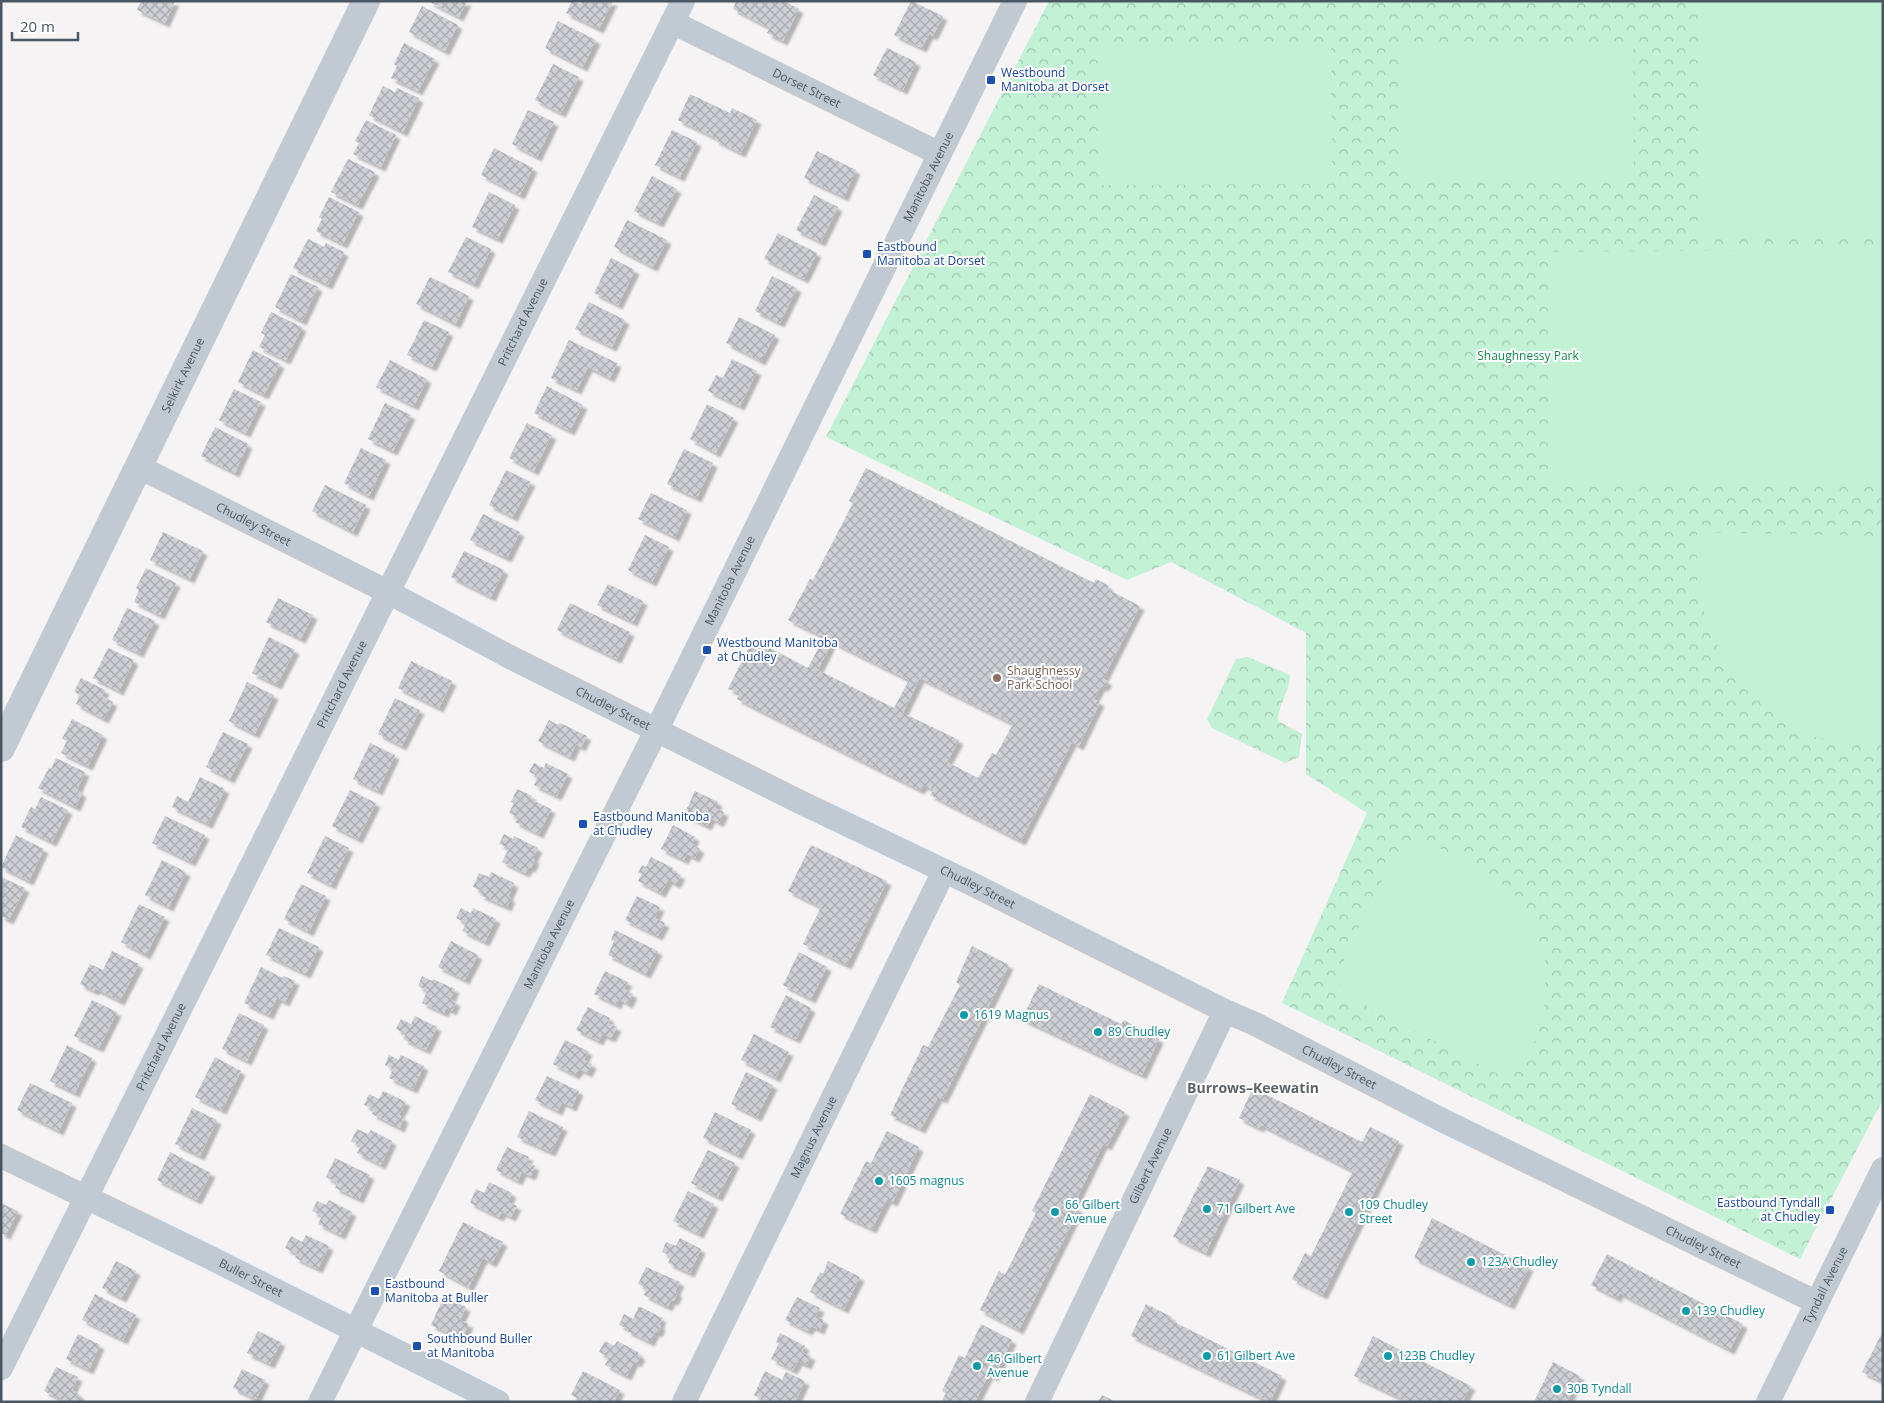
<svg xmlns="http://www.w3.org/2000/svg" width="1884" height="1403" font-family="'Open Sans',sans-serif">
<style>
.forest{fill:url(#forest-crowns)}
.pitch{fill:#c3f1d5}
.building{fill:url(#building-cross-hatch);fill-rule:evenodd;filter:url(#shadow)}
.lines{fill:none;stroke-linecap:round;stroke-linejoin:round}
.minor{stroke:#c1cad2;stroke-width:24}
.tertiary{stroke:#c1cad2;stroke-width:28}
.transit-dot{fill:#1a4fb4;stroke:#fff;stroke-width:2}
.education-dot{fill:#8d6e63;stroke:#fff;stroke-width:2}
.culture-dot{fill:#0f9aa8;stroke:#fff;stroke-width:2}
.labels{text-anchor:middle;stroke-width:4;stroke-linejoin:round;paint-order:stroke}
.transit-label{font-size:12px;fill:#164399;stroke:#fff;text-anchor:start}
.street-label{font-size:12px;fill:#4a5661;stroke:#fff}
.park-label{font-size:12px;fill:#17864f;stroke:#fff}
.education-label{font-size:12px;fill:#785e54;stroke:#fff;text-anchor:start}
.culture-label{font-size:12px;fill:#0d838f;stroke:#fff;text-anchor:start}
.neighbourhood-label{font-size:14px;font-weight:bold;fill:#5f6368;stroke:#fff}
</style>
<defs>
<pattern id="forest-crowns" width="20" height="18" patternUnits="userSpaceOnUse" patternTransform="scale(1.25)"><rect width="20" height="18" fill="#c3f1d5"/><path d="M2 6a3 3 0 1 1 6 0M12 15a3 3 0 1 1 6 0" fill="none" stroke="#a0c6b0"/></pattern>
<pattern id="building-cross-hatch" width="8" height="8" patternUnits="userSpaceOnUse" patternTransform="scale(1.25)"><rect width="8" height="8" fill="#cdcfd5"/><path d="M0 0l8 8M0 8l8-8" fill="none" stroke="#a8abb0"/></pattern>
<filter id="shadow"><feDropShadow dx="4.5" dy="4.5" stdDeviation="1" flood-color="#0004"/></filter>
</defs>
<rect width="100%" height="100%" fill="#f5f3f3"/>
<path class="forest" d="M1049,1H1883V1099L1800,1259L1282,1003L1367,813L1306,774V633L1171,562L1127,580L826,437Z
M1248,657L1290,675C1290,692 1278,704 1278,721L1302,734L1299,757L1285,763L1212,728L1207,719L1236,659Z"/>
<path class="pitch" d="M1699,1H1883V237L1700,238Z
M1633,42L1634,180L1399,182L1398,44Z
M1331,45L1332,184L1099,185V46Z
M1883,249V485L1550,487L1548,252Z
M1697,532L1883,536V743L1857,744L1815,737L1779,720L1744,684L1713,639L1697,590Z
M1412,838L1437,847L1477,867L1513,892L1534,924L1546,963L1545,1003L1533,1048L1507,1079L1344,994L1336,978L1379,885Z"/>
<path class="building" d="M141,1H175L165,23L137,10Z
M428,1H467L459,17Z
M572,1L581,4L583,1H613L599,29L566,13Z
M736,1H784L799,9L783,41L767,33L770,28L733,9Z
M911,1L943,16L933,36L929,34L922,48L894,35Z
M422,6L458,25L445,51L409,32Z
M558,21L596,40L583,67L545,48Z
M404,43L435,59L418,91L391,78L397,66L394,64Z
M887,48L916,62L903,90L873,75Z
M553,64L579,77L561,113L535,100Z
M383,86L395,92L397,88L419,98L403,132L369,115Z
M690,94L730,113L732,108L757,120L741,153L715,140L716,138L678,120Z
M528,110L554,122L537,157L512,144Z
M366,120L396,135L381,167L353,154L359,143L355,141Z
M672,130L697,142L680,177L655,165Z
M494,148L533,168L520,195L481,175Z
M817,151L856,170L844,197L804,178Z
M348,159L375,172L358,205L331,192Z
M652,176L677,189L659,223L634,211Z
M489,192L515,205L498,239L472,227Z
M814,195L838,207L821,242L796,230Z
M329,197L359,212L343,244L316,231L322,219L319,217Z
M627,220L667,240L653,267L614,247Z
M778,233L817,253L804,279L764,259Z
M466,237L491,249L474,284L448,272Z
M308,239L324,247L326,243L344,252L328,285L293,268Z
M611,258L635,270L618,305L594,293Z
M291,274L318,287L302,321L275,307Z
M772,276L797,288L780,323L755,311Z
M430,277L469,296L456,324L416,304Z
M589,302L625,320L612,347L575,329Z
M271,312L302,327L286,360L259,347L265,335L261,333Z
M739,317L775,335L761,361L726,343Z
M424,320L449,332L432,367L407,355Z
M569,340L617,363L610,378L588,367L577,390L551,378Z
M253,350L280,364L264,395L238,382Z
M732,359L757,371L740,406L708,391L716,375L723,378Z
M390,360L427,379L414,406L376,387Z
M547,386L583,405L570,431L534,413Z
M234,389L261,402L246,433L219,420Z
M385,403L411,415L393,451L368,439Z
M707,404L734,418L716,453L690,439Z
M527,423L552,435L534,471L509,458Z
M215,427L248,444L235,473L201,456Z
M361,448L386,460L369,496L344,483Z
M684,449L713,463L697,498L667,484Z
M866,468L1094,583L1096,579L1109,586L1107,589L1140,606L1103,679L1108,681L1104,687L1101,686L1094,699L1100,702L1079,746L1072,742L1021,841L930,795L934,790L923,785L920,790L737,699L740,693L728,689L753,639L808,668L824,637L788,620L810,579L813,580L853,503L849,501ZM832,642L909,680L894,708L818,670ZM920,678L1013,724L996,755L992,753L978,778L947,762L959,740L903,713Z
M506,470L531,482L513,517L489,505Z
M325,485L366,505L353,532L312,511Z
M651,493L687,510L675,537L638,519Z
M483,514L520,532L507,558L470,540Z
M163,532L203,551L190,579L150,560Z
M645,535L669,547L652,582L628,570Z
M464,551L504,570L491,597L451,577Z
M146,568L176,583L160,615L134,602L139,590L136,588Z
M608,584L643,601L633,622L597,605Z
M278,598L313,615L301,639L266,622Z
M570,603L630,632L617,659L557,630Z
M127,608L155,621L139,653L112,640Z
M269,637L295,650L277,685L252,673Z
M108,648L134,660L119,691L93,678Z
M411,661L452,681L439,708L398,688Z
M81,678L105,690L102,696L113,702L104,719L76,704L80,695L74,692Z
M247,682L274,695L255,734L229,721Z
M395,698L420,710L402,746L378,734Z
M72,719L103,735L88,766L61,753L67,741L62,739Z
M549,720L558,725L560,723L587,736L581,747L576,744L570,757L538,741Z
M223,732L248,744L230,779L206,767Z
M370,743L395,755L378,791L353,779Z
M56,758L85,772L77,790L82,793L76,807L38,788L49,768L51,769Z
M534,763L544,768L546,763L568,774L557,796L534,785L538,776L529,772Z
M200,777L225,789L208,824L172,807L177,796L188,802Z
M517,789L532,796L530,799L551,809L539,834L515,822L518,817L509,813L514,803L511,802Z
M350,790L376,803L358,839L332,826Z
M695,791L718,802L715,808L724,812L719,823L711,818L707,826L684,815Z
M41,797L68,810L52,842L21,827L31,807L35,809Z
M165,816L205,835L191,862L152,843Z
M673,825L695,837L692,844L700,849L695,858L687,854L684,860L661,849Z
M504,834L513,839L514,836L538,848L533,858L535,860L531,868L529,867L525,873L502,862L509,848L499,844Z
M16,835L44,849L29,881L1,867Z
M325,836L349,848L331,885L307,873Z
M811,845L887,881L847,965L803,944L821,907L788,891Z
M651,857L673,868L672,871L681,875L676,884L668,880L661,893L638,881L642,874L638,873L642,865L646,867Z
M162,860L186,872L169,907L145,895Z
M491,872L514,883L508,897L511,898L507,907L480,895L482,891L473,887L479,873L489,877Z
M1,877L25,888L9,920L1,916Z
M301,884L326,896L309,932L284,919Z
M637,896L660,907L655,918L665,923L658,936L625,920Z
M139,904L165,917L146,955L121,942Z
M461,908L471,913L473,908L496,919L485,942L462,931L466,923L456,918Z
M279,928L319,947L306,974L266,955Z
M615,930L658,951L646,974L608,955L614,941L611,940Z
M451,941L478,955L465,980L438,967Z
M972,946L1009,965L943,1099L938,1097L921,1129L890,1115L923,1045L928,1047L960,985L956,982Z
M112,951L139,964L120,1001L96,989L94,991L80,984L90,964L103,970Z
M799,952L827,967L811,999L783,985Z
M261,967L283,978L284,976L295,981L285,1002L277,998L269,1015L244,1003Z
M605,971L628,982L624,989L633,994L628,1004L619,999L617,1005L594,994Z
M422,976L432,981L433,979L455,989L450,999L456,1002L452,1011L446,1008L444,1013L422,1003L427,991L418,986Z
M1039,984L1121,1024L1124,1020L1159,1039L1142,1075L1022,1019Z
M786,995L811,1008L796,1039L770,1027Z
M92,1000L117,1012L99,1048L74,1036Z
M588,1007L610,1018L608,1023L617,1027L611,1038L602,1034L599,1041L576,1030Z
M239,1013L264,1025L247,1061L222,1049Z
M415,1016L437,1027L426,1050L403,1039L406,1034L396,1029L401,1019L411,1024Z
M754,1034L789,1052L776,1078L741,1060Z
M565,1040L588,1051L584,1060L592,1064L588,1073L579,1069L575,1075L553,1064Z
M67,1045L92,1058L75,1093L50,1081Z
M389,1055L399,1060L401,1055L424,1066L413,1089L389,1078L393,1069L385,1065Z
M215,1057L241,1071L222,1110L195,1097Z
M746,1072L773,1085L757,1117L731,1104Z
M547,1076L579,1091L572,1107L562,1102L558,1111L535,1100Z
M30,1083L72,1103L59,1131L17,1110Z
M1253,1088L1362,1142L1370,1127L1399,1141L1323,1295L1292,1279L1305,1253L1311,1256L1353,1171L1261,1125L1259,1128L1239,1118Z
M383,1091L406,1102L399,1115L404,1118L400,1128L372,1114L374,1109L364,1105L369,1094L379,1099Z
M1090,1094L1125,1112L1107,1146L1103,1144L1073,1206L1079,1209L1019,1330L980,1310L999,1271L1005,1275L1036,1213L1032,1211Z
M192,1108L217,1120L200,1156L175,1144Z
M529,1111L563,1127L551,1152L517,1137Z
M715,1112L751,1130L738,1155L703,1138Z
M357,1129L368,1134L371,1130L392,1141L381,1165L357,1153L361,1146L351,1141Z
M887,1131L919,1147L893,1202L887,1199L872,1229L840,1214L866,1161L871,1163Z
M507,1147L529,1157L526,1162L535,1166L531,1176L522,1172L518,1181L496,1170Z
M708,1150L735,1163L718,1197L691,1183Z
M170,1152L211,1173L197,1200L157,1180Z
M335,1158L370,1175L359,1199L335,1188L337,1183L326,1177Z
M1208,1166L1240,1180L1206,1253L1173,1237Z
M489,1182L512,1193L508,1202L517,1206L511,1217L502,1212L499,1217L470,1203L476,1189L484,1193Z
M688,1191L714,1204L699,1234L673,1221Z
M329,1200L352,1212L341,1235L318,1224L322,1216L312,1211L317,1201L326,1205Z
M1,1203L18,1211L6,1235L1,1233Z
M1432,1218L1529,1267L1510,1305L1414,1258Z
M463,1222L503,1242L492,1263L483,1258L469,1287L439,1271Z
M306,1235L329,1246L318,1269L295,1258L297,1254L285,1248L291,1236L302,1242Z
M680,1238L701,1249L690,1273L668,1263L671,1256L662,1252L666,1242L676,1246Z
M1607,1254L1743,1324L1730,1350L1619,1293L1617,1298L1591,1285Z
M116,1261L136,1271L122,1298L102,1288Z
M828,1261L860,1277L844,1309L810,1292L820,1272L823,1274Z
M646,1267L680,1282L675,1292L678,1293L674,1301L671,1300L668,1307L644,1295L647,1288L638,1284Z
M95,1294L136,1315L123,1340L82,1320Z
M444,1296L466,1307L460,1320L469,1324L464,1334L455,1329L452,1335L431,1325Z
M797,1297L820,1308L816,1316L824,1320L820,1330L811,1326L808,1331L785,1320Z
M1146,1304L1172,1317L1170,1320L1282,1376L1270,1402L1131,1336Z
M639,1306L662,1318L659,1325L661,1326L658,1333L655,1332L650,1342L627,1331L628,1329L619,1325L624,1314L633,1319Z
M981,1324L1012,1340L994,1377L989,1374L975,1402H941L946,1393L942,1391L959,1355L965,1358Z
M258,1331L281,1342L270,1364L247,1353Z
M1883,1331V1382L1862,1372Z
M780,1333L805,1346L802,1352L811,1356L807,1365L798,1361L793,1370L771,1359L779,1343L776,1342Z
M78,1334L100,1345L89,1370L66,1359Z
M1373,1336L1471,1386L1462,1402H1408L1354,1376Z
M605,1341L614,1346L617,1341L638,1352V1354L641,1356L637,1363L634,1361L627,1376L605,1365L609,1357L599,1352Z
M1553,1362L1580,1376L1567,1402H1534Z
M56,1367L78,1377L72,1390L80,1395L77,1402H66L44,1391Z
M242,1369L265,1380L256,1399L233,1388Z
M583,1371L620,1390L614,1402H585L571,1395Z
M765,1371L782,1380L786,1372L805,1381L795,1402H768L754,1395Z
M1102,1395L1116,1402H1098Z"/>
<g class="lines">
<g class="minor">
<path id="s1" d="M672,22L940,154"/>
<path id="s2" d="M139,467L388,592L508,656L800,802L972,884L1225,1011L1255,1024L1444,1121L1816,1302"/>
<path id="s3" d="M1,1156L209,1257L498,1402"/>
<path id="s4" d="M1,1368L683,1"/>
<path id="s5" d="M320,1402L669,705L1015,1"/>
<path id="s6" d="M684,1402L944,871"/>
<path id="s7" d="M1037,1402L1225,1011"/>
<path id="s8" d="M1768,1402L1883,1169"/>
</g>
<path class="tertiary" id="s9" d="M1,748L366,1"/>
</g>
<g class="transit-dot">
<rect x="986" y="75" width="10" height="10" rx="2.5"/>
<rect x="862" y="249" width="10" height="10" rx="2.5"/>
<rect x="702" y="645" width="10" height="10" rx="2.5"/>
<rect x="578" y="819" width="10" height="10" rx="2.5"/>
<rect x="1825" y="1205" width="10" height="10" rx="2.5"/>
<rect x="370" y="1286" width="10" height="10" rx="2.5"/>
<rect x="412" y="1341" width="10" height="10" rx="2.5"/>
</g>
<circle class="education-dot" cx="997" cy="678" r="5"/>
<g class="culture-dot">
<circle cx="964" cy="1015" r="5"/>
<circle cx="1098" cy="1032" r="5"/>
<circle cx="879" cy="1181" r="5"/>
<circle cx="1207" cy="1209" r="5"/>
<circle cx="1055" cy="1212" r="5"/>
<circle cx="1349" cy="1212" r="5"/>
<circle cx="1471" cy="1262" r="5"/>
<circle cx="1686" cy="1311" r="5"/>
<circle cx="1207" cy="1356" r="5"/>
<circle cx="1388" cy="1356" r="5"/>
<circle cx="977" cy="1366" r="5"/>
<circle cx="1557" cy="1389" r="5"/>
</g>
<g class="labels">
<g class="transit-label">
<text x="1001" y="77">Westbound<tspan x="1001" dy="14">Manitoba at Dorset</tspan></text>
<text x="877" y="251">Eastbound<tspan x="877" dy="14">Manitoba at Dorset</tspan></text>
<text x="717" y="647">Westbound Manitoba<tspan x="717" dy="14">at Chudley</tspan></text>
<text x="593" y="821">Eastbound Manitoba<tspan x="593" dy="14">at Chudley</tspan></text>
<text x="1820" y="1207" text-anchor="end">Eastbound Tyndall<tspan x="1820" dy="14">at Chudley</tspan></text>
<text x="385" y="1288">Eastbound<tspan x="385" dy="14">Manitoba at Buller</tspan></text>
<text x="427" y="1343">Southbound Buller<tspan x="427" dy="14">at Manitoba</tspan></text>
</g>
<g class="street-label">
<text dy="4" stroke="none"><textPath href="#s1" startOffset="150">Dorset Street</textPath></text>
<text dy="4" stroke="none"><textPath href="#s5" startOffset="1368">Manitoba Avenue</textPath></text>
<text dy="4" stroke="none"><textPath href="#s4" startOffset="1169">Pritchard Avenue</textPath></text>
<text dy="4" stroke="none"><textPath href="#s9" startOffset="415">Selkirk Avenue</textPath></text>
<text dy="4" stroke="none"><textPath href="#s2" startOffset="128">Chudley Street</textPath></text>
<text dy="4" stroke="none"><textPath href="#s5" startOffset="918">Manitoba Avenue</textPath></text>
<text dy="4" stroke="none"><textPath href="#s4" startOffset="764">Pritchard Avenue</textPath></text>
<text dy="4" stroke="none"><textPath href="#s2" startOffset="532">Chudley Street</textPath></text>
<text dy="4" stroke="none"><textPath href="#s2" startOffset="938">Chudley Street</textPath></text>
<text dy="4" stroke="none"><textPath href="#s5" startOffset="512">Manitoba Avenue</textPath></text>
<text dy="4" stroke="none"><textPath href="#s4" startOffset="359">Pritchard Avenue</textPath></text>
<text dy="4" stroke="none"><textPath href="#s2" startOffset="1342">Chudley Street</textPath></text>
<text dy="4" stroke="none"><textPath href="#s6" startOffset="295">Magnus Avenue</textPath></text>
<text dy="4" stroke="none"><textPath href="#s7" startOffset="262">Gilbert Avenue</textPath></text>
<text dy="4" stroke="none"><textPath href="#s2" startOffset="1748">Chudley Street</textPath></text>
<text dy="4" stroke="none"><textPath href="#s3" startOffset="278">Buller Street</textPath></text>
<text dy="4" stroke="none"><textPath href="#s8" startOffset="130">Tyndall Avenue</textPath></text>
</g>
<g class="park-label">
<text x="1528" y="360">Shaughnessy Park</text>
</g>
<g class="education-label">
<text x="1007" y="675">Shaughnessy<tspan x="1007" dy="14">Park School</tspan></text>
</g>
<g class="culture-label">
<text x="974" y="1019">1619 Magnus</text>
<text x="1108" y="1036">89 Chudley</text>
<text x="889" y="1185">1605 magnus</text>
<text x="1065" y="1209">66 Gilbert<tspan x="1065" dy="14">Avenue</tspan></text>
<text x="1359" y="1209">109 Chudley<tspan x="1359" dy="14">Street</tspan></text>
<text x="1217" y="1213">71 Gilbert Ave</text>
<text x="1481" y="1266">123A Chudley</text>
<text x="1696" y="1315">139 Chudley</text>
<text x="1217" y="1360">61 Gilbert Ave</text>
<text x="1398" y="1360">123B Chudley</text>
<text x="987" y="1363">46 Gilbert<tspan x="987" dy="14">Avenue</tspan></text>
<text x="1567" y="1393">30B Tyndall</text>
</g>
<g class="neighbourhood-label">
<text x="1253" y="1093">Burrows–Keewatin</text>
</g>
</g>
<rect width="1884" height="1403" fill="none" stroke="#4a5661" stroke-width="5"/>
<path d="M12 32v8h66v-8" fill="none" stroke="#4a5661" stroke-width="2.5"/>
<text x="20" y="32" font-size="15" fill="#4a5661" stroke="#ffffff" stroke-width="4" paint-order="stroke">20 m</text>
</svg>
